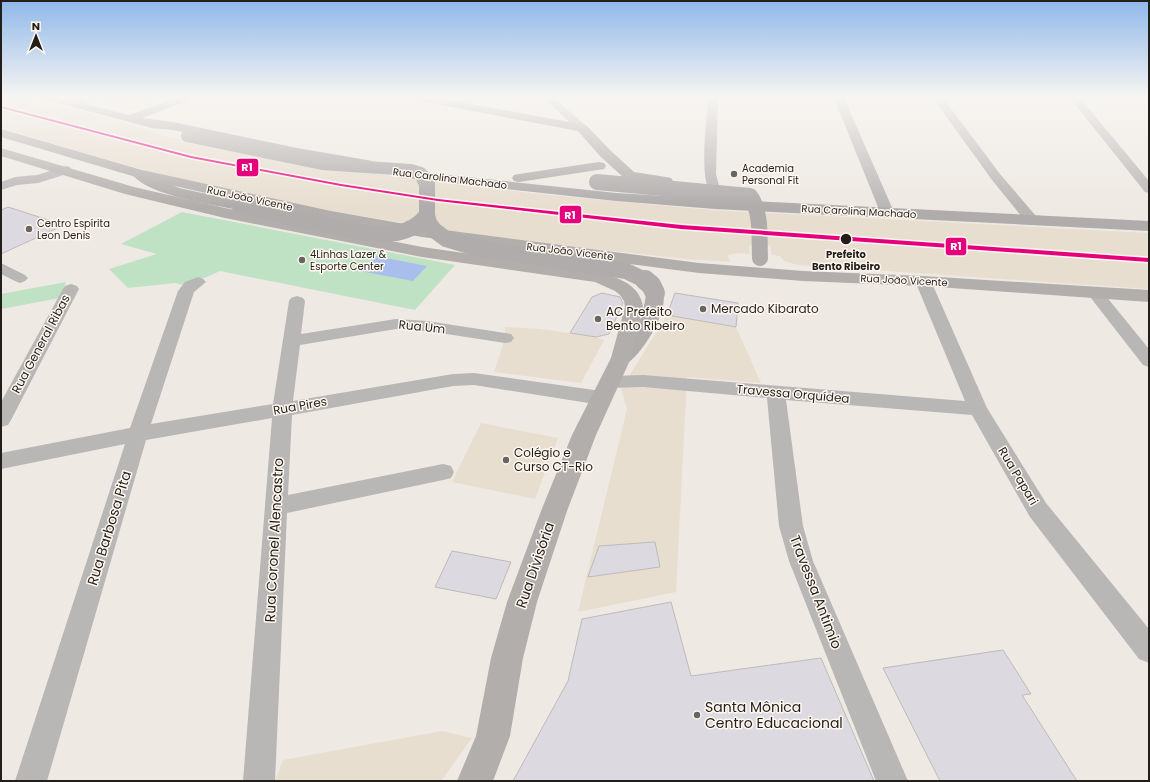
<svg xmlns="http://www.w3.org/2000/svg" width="1150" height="782" font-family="Poppins,sans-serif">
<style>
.built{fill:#e8ded0}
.green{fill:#bfe2c4}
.water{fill:#a9beec}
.building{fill:#dcd9e1;stroke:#bdbbba}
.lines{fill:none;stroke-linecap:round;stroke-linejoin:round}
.minor{fill:#b9b6b6;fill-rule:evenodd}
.tertiary{fill:#b9b6b6;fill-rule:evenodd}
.secondary{fill:#afacab;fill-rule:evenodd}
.primary{fill:#b2aeac;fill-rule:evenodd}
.secondary-bridge-far2{stroke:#afacab;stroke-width:12}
.secondary-bridge-far1{stroke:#afacab;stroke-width:16}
.secondary-bridge{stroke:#afacab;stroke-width:20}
.rail-1-casing{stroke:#fef8f0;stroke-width:3}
.rail-1{fill:#e5007d;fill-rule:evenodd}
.poi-dot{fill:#69655f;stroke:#fef8f0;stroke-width:1.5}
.stop-dot{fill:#221e19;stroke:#fef8f0;stroke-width:1.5}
.labels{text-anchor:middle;stroke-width:3;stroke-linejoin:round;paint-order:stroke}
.far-poi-label{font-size:10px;fill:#221e19;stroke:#fef8f0;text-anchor:start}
.far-street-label{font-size:10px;fill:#221e19;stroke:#fef8f0}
.far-stop-label{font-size:10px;font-weight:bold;fill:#221e19;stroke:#fef8f0}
.poi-label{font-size:12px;fill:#221e19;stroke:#fef8f0;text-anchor:start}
.street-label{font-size:12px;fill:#221e19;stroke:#fef8f0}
.near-street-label{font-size:14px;fill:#221e19;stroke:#fef8f0}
.near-poi-label{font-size:14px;fill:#221e19;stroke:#fef8f0;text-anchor:start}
.line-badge{stroke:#fef8f0;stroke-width:1.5}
.badge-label{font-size:11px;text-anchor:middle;font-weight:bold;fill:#fff}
</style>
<rect width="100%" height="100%" fill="#eee9e2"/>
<path class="built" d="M1,98H30L116,120L165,136L330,168L539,194L711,210L1149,233V289L798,265L784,261L780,256L772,255L770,246L749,245L750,254L738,253L727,255L731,262L686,259L529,242L446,230L337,212L211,186L155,173L57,145L1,128Z
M98,98H172L132,111L93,101Z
M667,315L736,327L761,383L687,377L676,592L578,612L627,409L621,389Z
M505,327L541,329L596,337L604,340L581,383L494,372L505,338Z
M481,423L558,438L535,499L452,482Z
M442,731L472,738L441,781L370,780L369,781H275L283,760Z"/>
<path class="green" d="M182,212L455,265L415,310L220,271L186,286L175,283L128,288L109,269L157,254L121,244Z
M66,282L60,298L1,309V294Z"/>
<path class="water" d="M376,256L427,266L413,281L360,271Z"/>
<path class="building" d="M8,207L64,225L1,254V210Z
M602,293L620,297L623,303L609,334L596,337L570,333L592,297Z
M675,293L738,303L736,327L667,315Z
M655,542L660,567L588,577L599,546Z
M452,551L511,562L496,599L435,587Z
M671,602L691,676L821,658L874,781H513L568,681L582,619Z
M1003,650L1031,694L1022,695L1077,781H940L883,668Z"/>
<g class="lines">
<path class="minor" d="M544,98H554L586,126L587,128L586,130H578Z
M708,98H718L716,174L720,189L718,192H710C699,176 707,118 708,98Z
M834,98H844L894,212L892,215H882L880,212Z
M933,98H943L1000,174L1036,216L1038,219L1036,222H1026L992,180Z
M1070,98H1080L1149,181V193L1145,192Z
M66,166L70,167L72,170L70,173L38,183L17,185L1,190V182L15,177L37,175Z
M1,263L25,275L28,278L25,281L20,283L15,281L1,274Z
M923,276L928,278L931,281L987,408L1046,503L1149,629V663L1139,659L1030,517L972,415L786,400L803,526L813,561L908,781H876L789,561L779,526L767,398L643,387L609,388L602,386L600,382L602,378L609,376L643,375L965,401L915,281L918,278Z
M198,277L203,279L206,282L194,292L151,424L273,404L289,301L291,298L297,296L303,298L305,301L301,334L396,319L427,321L505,333L511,334L514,338L511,342L505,343L427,331L396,329L300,345L293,401L453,374L474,373L601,391L608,393L611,398L608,403L601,405L474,385L453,386L292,415L288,495L443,464L451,466L454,472L451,478L443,480L287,513L275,781H243L272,418L146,440L47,781H15L125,444L1,469V453L130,428L178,291L185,282Z
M71,284L77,286L79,289L11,420L8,425L1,427V402L63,289L65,286Z
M1095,288L1101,290L1149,349V367L1143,365L1087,293L1089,290Z"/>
<path class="tertiary" d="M78,98H94C89,103 77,107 70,105L68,103L70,101Z"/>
<path class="secondary" d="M45,98H63L129,115L176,98H191L190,100L142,118L173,122L297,148L367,160L372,161L374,164L372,167L367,168L297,156L173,130L152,128L47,100Z
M414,98H437L586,125L610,150L634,172L666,177L671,178L673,181L671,184L666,185L639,182L624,178L600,156L578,131L420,101Z
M599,162L604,163L606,166L604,169L519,182L514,181L512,178L514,175L519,174Z
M139,170L179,188L244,202L247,205L244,208L239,210C214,205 146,195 132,174L134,171Z
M402,170L616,193L715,199L1149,221V231L715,209L616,201L397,177L395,174L397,171Z
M655,287L661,289C673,306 643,352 629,362C624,366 619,364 614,363L611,358C619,344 633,335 640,320C645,310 644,296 649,289Z"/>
<path class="primary" d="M1,129L142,170L331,211L422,227L699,263L803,271L923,276L1149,290V302L923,286L803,281L699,273L422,237L331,221L139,178L1,137Z
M1,148L134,187L225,208L422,247L597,272C617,277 640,284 643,307L631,358L596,435L567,511L537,602L523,658L510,736L493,781H457L476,736L491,658L507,602L541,511L572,435L611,358L625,307L624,301L620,295L615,291L595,282L422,257L225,218L125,194L1,156Z"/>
<path class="secondary-bridge-far2" d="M187,136L322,164L411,170L421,173L425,179"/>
<path class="secondary-bridge-far1" d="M424,178L427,184V215L429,223L434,230L446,239L476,248L626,271L647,281
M597,182L750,196C762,212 759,239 760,258
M239,205C270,213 301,220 332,226C353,230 374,237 396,233C409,231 419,225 427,215"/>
<path class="secondary-bridge" d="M645,280L651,285L655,293"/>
<defs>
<path id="rail-1" d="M1,106L191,156L341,184L438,199L681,225L1149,258V262L681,229L438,201L341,186L191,158L1,108Z"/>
</defs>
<use href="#rail-1" class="rail-1-casing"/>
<use href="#rail-1" class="rail-1"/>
</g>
<linearGradient id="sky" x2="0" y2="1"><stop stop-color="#8fb8ea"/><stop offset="0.47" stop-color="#f7f5f2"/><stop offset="1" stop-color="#f7f5f2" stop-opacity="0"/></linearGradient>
<rect width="1150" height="207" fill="url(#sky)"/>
<g class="poi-dot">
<circle cx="734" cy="174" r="4"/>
<circle cx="29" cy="229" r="4"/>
<circle cx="302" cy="260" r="4"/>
<circle cx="703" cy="309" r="4"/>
<circle cx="598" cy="319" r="4"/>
<circle cx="506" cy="460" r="4"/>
<circle cx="697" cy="715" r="4"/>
</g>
<circle class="stop-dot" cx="846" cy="239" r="6"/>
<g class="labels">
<g class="far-poi-label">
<text x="742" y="172">Academia<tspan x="742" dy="12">Personal Fit</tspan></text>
<text x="37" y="227">Centro Espírita<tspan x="37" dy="12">Leon Denis</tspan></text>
<text x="310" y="258">4Linhas Lazer &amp;<tspan x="310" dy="12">Esporte Center</tspan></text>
</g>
<g class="far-street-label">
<text transform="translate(450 178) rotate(7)" y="4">Rua Carolina Machado</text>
<text transform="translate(250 198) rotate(12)" y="4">Rua João Vicente</text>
<text transform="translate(859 211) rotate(3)" y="4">Rua Carolina Machado</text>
<text transform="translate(570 251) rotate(7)" y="4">Rua João Vicente</text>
<text transform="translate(904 280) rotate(3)" y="4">Rua João Vicente</text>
</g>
<g class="far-stop-label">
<text x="846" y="258">Prefeito<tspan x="846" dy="12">Bento Ribeiro</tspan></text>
</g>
<g class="poi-label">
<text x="711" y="313">Mercado Kibarato</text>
<text x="606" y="316">AC Prefeito<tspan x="606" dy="14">Bento Ribeiro</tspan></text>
<text x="514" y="457">Colégio e<tspan x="514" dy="14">Curso CT-Rio</tspan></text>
</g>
<g class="street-label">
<text transform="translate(422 327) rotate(6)" y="4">Rua Um</text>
<text transform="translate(41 344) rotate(-62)" y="4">Rua General Ribas</text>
<text transform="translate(793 394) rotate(5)" y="4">Travessa Orquídea</text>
<text transform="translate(300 406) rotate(-10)" y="4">Rua Pires</text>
<text transform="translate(1018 476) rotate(59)" y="4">Rua Papari</text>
</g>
<g class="near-street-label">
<text transform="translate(109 528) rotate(-73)" y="5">Rua Barbosa Pita</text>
<text transform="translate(274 540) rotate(-87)" y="5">Rua Coronel Alencastro</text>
<text transform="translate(535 565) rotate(-71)" y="5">Rua Divisória</text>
<text transform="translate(816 592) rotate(69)" y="5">Travessa Antimio</text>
</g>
<g class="near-poi-label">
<text x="705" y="712">Santa Mônica<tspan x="705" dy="16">Centro Educacional</tspan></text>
</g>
</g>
<g class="line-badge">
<rect x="236" y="158" width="23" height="19" rx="4" fill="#e5007d"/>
<rect x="559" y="205" width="23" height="19" rx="4" fill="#e5007d"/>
<rect x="945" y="237" width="22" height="19" rx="4" fill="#e5007d"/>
</g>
<g class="badge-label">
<text x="247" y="171">R1</text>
<text x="570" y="219">R1</text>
<text x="956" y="250">R1</text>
</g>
<rect width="1150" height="782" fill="none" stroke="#221e19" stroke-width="4"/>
<g transform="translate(36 36)" stroke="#fef8f0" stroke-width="3" paint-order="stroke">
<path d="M0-3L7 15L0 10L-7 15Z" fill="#221e19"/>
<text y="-6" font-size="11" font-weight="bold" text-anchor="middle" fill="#221e19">N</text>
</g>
</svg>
